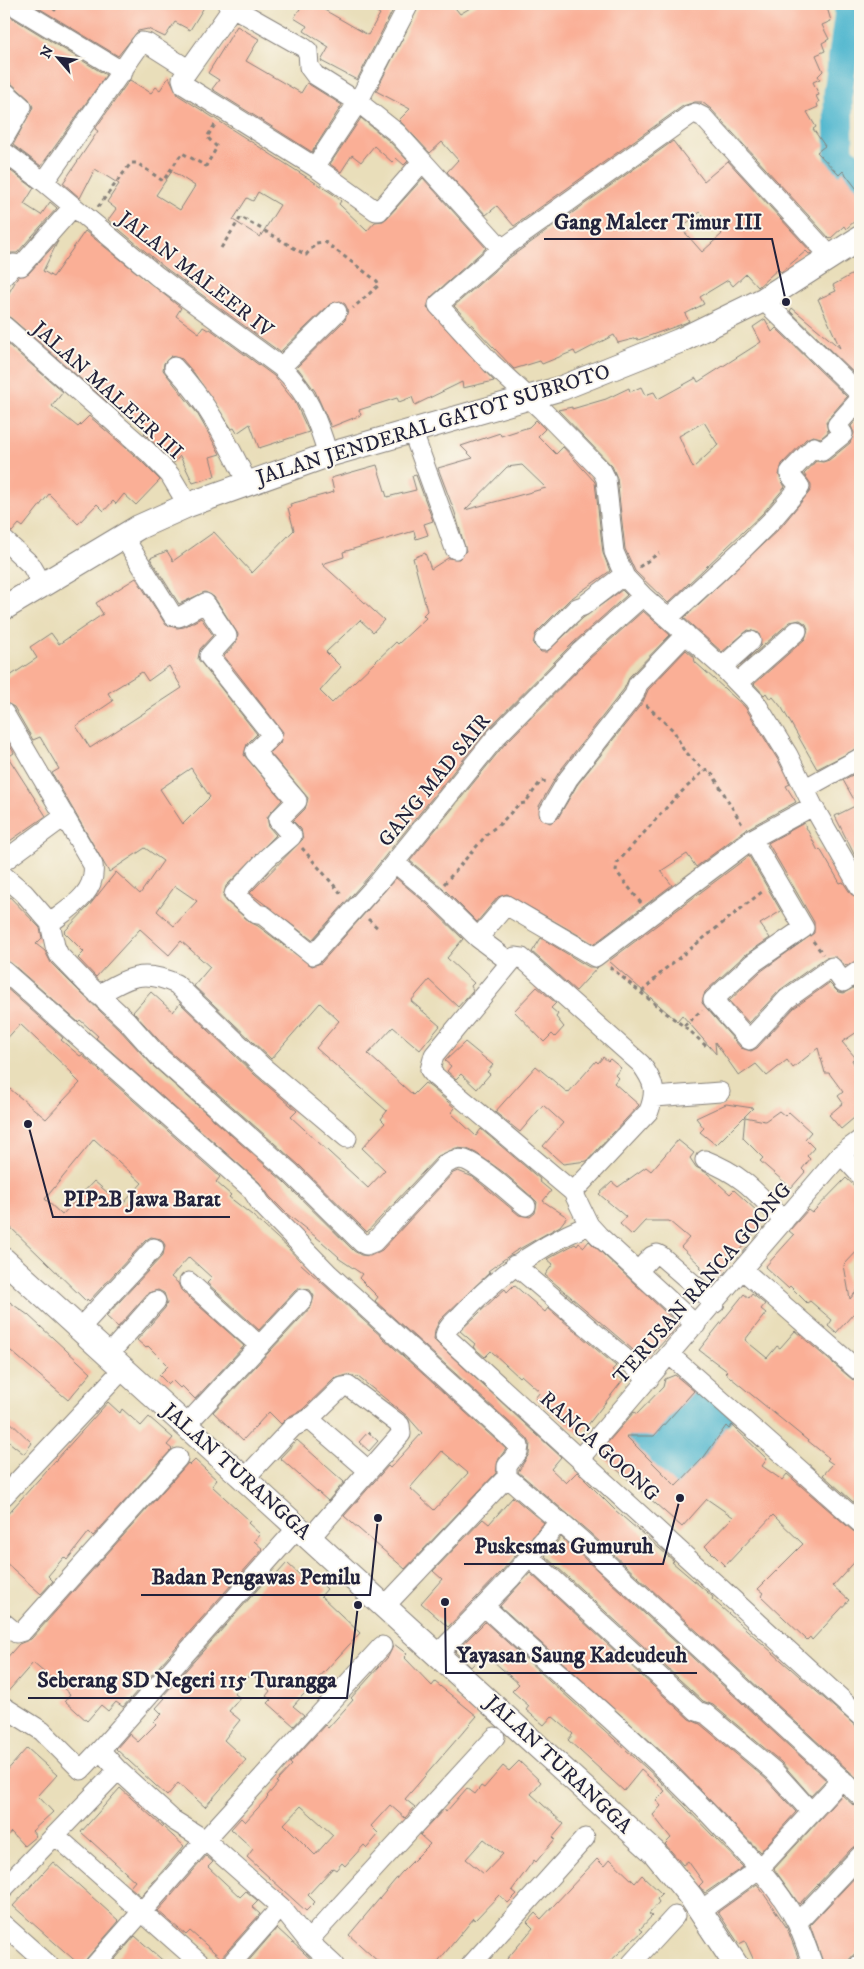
<svg xmlns="http://www.w3.org/2000/svg" width="864" height="1969" font-family="'IM FELL DW Pica',serif">
<style>
.water{fill:#51b7cf;stroke:#3a6c85}
.lines{fill:none;stroke-linecap:round;stroke-linejoin:round}
.river{stroke:#51b7cf;stroke-width:29}
.building{fill:#faaf96;fill-rule:evenodd}
.minor-casing{stroke:#86807a;stroke-width:21}
.major-casing{stroke:#86807a;stroke-width:26}
.path{stroke:#86807a;stroke-width:3;stroke-dasharray:4 4;stroke-linecap:butt}
.minor{stroke:#fff;stroke-width:19}
.major{stroke:#fff;stroke-width:24}
.labels{text-anchor:middle;stroke-width:4;stroke-linejoin:round;paint-order:stroke}
.street-label{font-size:21px;fill:#22223b;stroke:#fbf7ec}
.leader{fill:none;stroke:#22223b;stroke-width:2}
.callout-dot{fill:#22223b;stroke:#fbf7ec;stroke-width:2}
.callout-label{font-size:22px;text-anchor:middle;font-weight:bold;fill:#22223b;stroke:#fbf7ec;stroke-width:4;stroke-linejoin:round;paint-order:stroke}
</style>
<rect width="100%" height="100%" fill="#fbf7ec"/>
<filter id="ink" filterUnits="userSpaceOnUse"><feTurbulence type="fractalNoise" baseFrequency=".02" numOctaves="2"/><feDisplacementMap in="SourceGraphic" scale="10" xChannelSelector="R" yChannelSelector="G"/><feConvolveMatrix kernelMatrix="1 2 1 2 8 2 1 2 1" color-interpolation-filters="sRGB"/></filter>
<filter id="wash" filterUnits="userSpaceOnUse"><feTurbulence type="fractalNoise" baseFrequency=".0096" numOctaves="4" result="noise"/><feDisplacementMap in="SourceGraphic" scale="20" xChannelSelector="R" yChannelSelector="G"/><feGaussianBlur stdDeviation="1.12" result="paint"/><feColorMatrix in="noise" values="0 0 0 0 0 0 0 0 0 0 0 0 0 0 0 0 0 1.4 0 .05"/><feComposite in="paint" operator="in"/></filter>
<g filter="url(#wash)">
<rect width="100%" height="100%" fill="#e9deba"/>
<path class="water" d="M677,1375L733,1418L668,1504L611,1461Z"/>
<g class="lines">
<path class="river" d="M850,4L838,93L839,154L860,176"/>
</g>
<g id="blocks">
<path class="building" d="M32,4H206L190,30L175,22L165,37L148,29L138,31L118,56Z
M303,4H314L368,35L380,14L364,4H396L357,80L321,61L329,47L304,31L307,26L294,18Z
M420,4H452L460,14L477,4H826L831,21L822,25L829,39L822,43L825,51L816,55L823,71L818,76L820,79L813,82L819,95L816,96L819,102L817,103L818,107L807,112L816,127L813,129L825,146L817,152L839,175L843,171L860,193V216L846,229L844,226L830,239L711,109L702,102H695L683,106L514,226L497,206L486,215L447,172L458,160L442,142L430,153L399,120L410,109L376,91Z
M8,15L106,75L41,166L13,145L33,107L29,99L11,83L4,80V24Z
M237,26L259,39L246,61L301,93L307,83L342,105L312,152L212,89L219,80L208,73Z
M169,77L178,95L333,194L341,201L339,204L367,231L375,222L383,221L387,218L423,178L486,248L431,297L427,308L494,381L463,388L462,382L415,405L412,397L399,402L397,398L359,410L361,415L331,427L315,391L297,367L345,320L348,310L345,304L340,301L330,304L280,352L164,267L108,220L116,209L107,202L119,184L95,169L80,198L63,183L98,131L95,129L128,82L130,80L151,93L156,87L160,90ZM172,171L195,186L180,210L156,195ZM258,192L280,205L260,237L233,220L247,198L253,201Z
M361,118L389,141L408,161L404,165L396,158L392,162L374,146L361,162L352,155L341,172L330,164Z
M673,141L704,181L728,161L812,253L809,254L806,251L781,272L778,269L758,287L746,274L733,286L728,280L700,297L704,304L685,314L689,321L685,323L638,340L637,338L618,343L614,335L576,355L574,351L542,364L540,361L514,369L454,306L509,258ZM700,212L722,234L702,252L681,228Z
M4,166L34,188L24,204L41,215L50,202L57,208L17,253H10L4,259Z
M85,231L181,308L176,316L199,333L203,327L208,330L210,329L274,376L295,402L309,432L259,448L250,424L237,433L234,428L232,429L194,373L182,359L171,356L164,363L163,370L197,413L220,454L210,457L215,476L193,483L180,456L174,463L144,433L146,431L123,410L120,413L11,318L4,315V301L18,277L29,273L58,241L43,271L53,277Z
M860,270V379L790,311L792,308L840,348L818,299L836,291L833,285Z
M765,319L772,332L776,328L847,397L826,421L828,432L821,438L813,436L806,439L782,464L779,475L785,487L763,513L668,603L635,571L625,549L617,478L612,466L558,410L572,407V409L606,399L629,388L630,392L641,387L645,395L654,392L658,399L696,378L698,382L761,342L753,327ZM704,422L718,445L693,468L679,436Z
M4,341L63,392L52,406L78,427L89,416L140,460L160,480L136,505L124,494L116,504L113,501L104,511L97,504L78,524L49,494L23,527L19,524L12,532L4,529Z
M860,416V747L817,769L782,708L773,697L770,699L766,693L764,695L754,684L805,639L808,629L806,624L800,620L790,622L738,668L761,645L759,633L748,630L722,652L684,618L780,528L811,490V484L804,474L816,461L823,462L829,460L850,443L854,433L851,426Z
M536,420L545,429L538,436L556,454L563,447L595,482L603,553L610,571L569,600L536,633L533,644L541,652H547L583,618L622,590L627,595L573,643L488,729L369,876L312,940L250,893L303,839L301,829L293,821L305,809L308,798L270,753L280,743L283,732L224,656L236,643L238,634L214,597L205,592L179,604L150,558L167,551L173,561L214,532L252,573L294,530L288,508L291,507L290,504L334,492L331,478L377,465L387,497L416,490L412,476L416,475L433,521L424,524L428,535L416,539L414,531L343,552L344,557L322,564L384,620L373,632L360,620L326,652L341,667L320,691L332,703L396,642L398,644L426,618L423,615L427,611L413,558L425,553L431,569L448,558L459,559L466,551L455,513L438,468L473,458L461,446L500,433L501,436L529,427ZM522,465L546,488L465,510L507,467Z
M136,578L166,625L177,628L184,627L201,618L213,635L200,649L198,659L257,734L247,744L244,755L282,800L267,817L269,827L276,835L226,886L223,897L227,902L250,922L258,926L312,966L321,963L396,878L427,904L463,939L447,958L474,983L471,986L473,990L458,1007L429,980L411,1001L440,1026L420,1050L393,1027L368,1054L413,1095L425,1083L432,1088L455,1108L451,1113L476,1136L481,1129L540,1179L539,1181L551,1191L543,1201L567,1217L560,1226L514,1252L488,1271L490,1272L440,1320L435,1330L434,1340L561,1457L551,1469L566,1483L577,1472L615,1510L674,1561L672,1562L713,1597L712,1599L860,1730V1781L589,1532L518,1472L529,1454L530,1443L527,1438L375,1301L378,1297L359,1278L362,1274L338,1258L339,1257L321,1241L287,1214L270,1197L259,1182L96,1038L98,1036L80,1020L78,1022L11,963L4,960V891L40,928L42,938L36,944L45,951L51,963L81,993L119,1029L153,1066L283,1181L354,1251L361,1255L370,1256L382,1250L453,1173L458,1171L473,1177L519,1215L530,1217L535,1213L537,1202L533,1198L503,1172L476,1153L467,1149L456,1148L438,1156L367,1232L299,1165L168,1050L133,1012L151,992L173,1012L180,1003L255,1075L297,1111L291,1117L368,1188L385,1170L362,1148L385,1123L381,1119L387,1111L316,1048L339,1021L320,1003L271,1059L194,986L210,967L181,941L169,955L140,929L96,977L78,958L84,952L64,932L89,906L116,872L140,894L163,861L145,848L109,872L52,773L59,769L40,737L33,740L14,707L4,702V680L37,658L30,647L51,633L59,644L103,614L96,603ZM169,666L182,688L90,748L76,726L113,701L108,693L142,672L148,681ZM191,768L210,797L183,824L160,789ZM175,886L197,901L174,926L157,911Z
M643,611L670,635L630,676L624,689L559,772L539,806L540,818L550,823L558,818L577,785L643,702L648,690L686,650L694,657L695,662L745,707L778,760L790,784L786,786L796,802L745,830L696,867L687,854L661,871L672,885L594,944L507,894L498,897L477,922L443,888L410,861L504,745L589,659Z
M4,735L14,753L8,757L46,816L4,845Z
M860,771V866L835,816L857,805L843,780Z
M804,823L818,851L820,849L840,883L843,882L851,894L860,899V959L846,966L836,957L825,958L780,990L749,1023L729,1001L760,972L814,933V922L768,843Z
M749,856L781,911L760,924L770,938L745,955L705,992L702,1003L741,1048L751,1051L757,1048L794,1008L829,983L838,992L844,993L860,984V1030L842,1042L855,1057L852,1060L860,1075V1113L841,1129L829,1115L843,1103L838,1096L843,1092L829,1073H825L818,1048L793,1068L787,1060L767,1076L756,1064L739,1076L715,1042L716,1054L682,1015L677,1021L609,961Z
M541,938L589,967H598L576,991L532,952Z
M4,986L63,1038L61,1040L80,1056L82,1055L220,1177L216,1182L231,1195L229,1197L252,1215L288,1248L301,1262L300,1263L506,1449L498,1460L496,1473L405,1569L344,1516L388,1466L390,1468L422,1433L407,1416L358,1377L347,1375L334,1379L302,1410L288,1417L281,1424L269,1412L243,1440L213,1412L311,1307L314,1296L310,1290L300,1288L295,1291L259,1330L207,1283L212,1278L189,1257L171,1277L178,1283L181,1290L244,1346L195,1399L182,1386L180,1388L172,1380L168,1384L159,1375L168,1366L148,1346L146,1348L137,1340L165,1308L167,1303L164,1293L158,1290L148,1293L118,1327L106,1316L163,1255L165,1245L161,1239L151,1237L146,1240L89,1301L87,1299L86,1301L4,1221V1097L10,1089L46,1119L80,1083L71,1074L72,1073L20,1024L4,1042ZM94,1139L142,1183L122,1205L94,1181L62,1215L45,1199ZM442,1451L468,1473L434,1510L410,1488Z
M537,987L556,1003L551,1008L558,1014L556,1017L564,1027L555,1037L552,1034L544,1042L514,1011Z
M465,1042L493,1065L487,1072L490,1074L477,1089L461,1074L456,1079L447,1071L451,1066L445,1061Z
M603,1057L608,1061L610,1059L621,1068L615,1075L618,1078L614,1083L639,1105L587,1161L563,1164L543,1146L563,1123L543,1105L520,1132L495,1112L536,1066L568,1093L596,1061L598,1063Z
M726,1104L753,1108L716,1145L700,1132L704,1128L696,1118Z
M779,1111L785,1116L789,1112L811,1132L805,1139L814,1148L807,1156L810,1159L802,1169L805,1172L791,1188L760,1161L763,1158L743,1138L745,1117L765,1121Z
M678,1140L694,1153L690,1158L696,1167L707,1173L730,1194L734,1190L758,1212L756,1215L763,1222L718,1276L714,1272L710,1277L700,1268L701,1266L681,1247L689,1238L669,1221H645L632,1235L620,1224L626,1217L599,1194L612,1182L618,1187L646,1167L651,1171Z
M846,1178L860,1191V1248L844,1265L850,1299L860,1287V1317L854,1313L836,1333L828,1326L832,1320L810,1301L807,1303L790,1286L788,1288L765,1267L794,1235L789,1231L808,1210L812,1213Z
M589,1241L679,1325L646,1361L545,1275L553,1264L547,1259L575,1244L577,1246L579,1243L584,1247Z
M514,1285L545,1312L548,1308L616,1366L612,1370L623,1380L580,1435L535,1398L540,1392L521,1375L519,1377L491,1351L485,1357L473,1347L475,1344L460,1331L497,1296L505,1289L507,1292Z
M744,1294L749,1298L752,1294L765,1304L761,1309L766,1313L745,1340L767,1358L777,1346L780,1348L795,1331L853,1380L860,1383V1508L823,1475L833,1464L827,1460L829,1458L725,1373L727,1371L699,1350Z
M4,1298L28,1315L91,1373L68,1400L4,1345Z
M675,1375L694,1391L654,1436H626L676,1486L704,1457L726,1426L729,1429L732,1425L767,1459L762,1466L782,1480L787,1474L853,1531L860,1534V1556L833,1586L849,1600L812,1640L810,1637L807,1640L761,1596L763,1593L758,1589L803,1544L773,1515L725,1566L705,1546L733,1517L707,1499L682,1527L605,1459L603,1448L634,1412L637,1414L663,1387L665,1379Z
M108,1402L120,1413L122,1409L141,1426L149,1417L173,1438L167,1445L172,1449L93,1536L89,1532L67,1560L64,1557L48,1576L53,1581L41,1594L4,1561V1518Z
M4,1416L32,1443L24,1454L4,1438Z
M368,1432L378,1441L369,1451L359,1442Z
M297,1440L344,1482L328,1501L280,1458Z
M195,1460L217,1480L212,1486L250,1521L248,1523L260,1534L254,1541L263,1549L123,1707L116,1702L108,1711L101,1705L87,1721L65,1701L70,1694L33,1663L4,1696V1661L19,1644L31,1639L188,1463L190,1465Z
M513,1497L544,1523L502,1571L448,1627L421,1603L442,1579L433,1571L483,1519L489,1524Z
M561,1537L826,1780L811,1796L781,1762L713,1705L703,1701L545,1556Z
M287,1563L302,1577L308,1571L327,1589L321,1596L360,1633L293,1706L304,1715L294,1726L268,1703L271,1700L266,1696L270,1691L251,1673L234,1693L240,1698L229,1711L240,1720L224,1740L246,1760L205,1807L178,1783L167,1796L116,1749L129,1734L138,1742L156,1724L154,1722L162,1714L156,1708L165,1698L163,1696L265,1581L268,1584Z
M530,1573L689,1719L700,1724L766,1779L796,1812L760,1852L673,1762L500,1606Z
M485,1622L657,1778L743,1867L705,1893L699,1886L703,1882L688,1861L683,1865L665,1844L671,1838L653,1815L661,1806L656,1800L665,1791L641,1770L624,1791L568,1740L573,1734L552,1716L544,1725L526,1710L529,1706L512,1691L519,1684L484,1653L471,1667L455,1652Z
M394,1644L407,1654L404,1657L432,1686L435,1682L477,1716L405,1799L415,1807L405,1818L390,1805L371,1826L379,1834L367,1848L364,1845L345,1866L342,1863L336,1870L333,1868L308,1895L315,1902L306,1911L247,1857L253,1849L231,1829L241,1818L245,1822L268,1797L267,1796L278,1783L276,1782L292,1765L290,1763L325,1725L328,1728L353,1700L351,1698L388,1657ZM301,1806L333,1835L315,1855L284,1824Z
M27,1748L57,1775L38,1796L53,1812L32,1831L36,1836L24,1846L11,1832L4,1840V1774Z
M519,1761L541,1782L531,1794L564,1824L553,1837L555,1839L536,1862L534,1860L512,1890L517,1894L508,1903L499,1895L475,1920L474,1918L435,1965H382L349,1935L401,1873L430,1844L420,1835L444,1809L446,1812L467,1788L475,1794L481,1786L484,1788L503,1766L509,1771ZM484,1839L503,1854L484,1874L466,1859Z
M120,1788L184,1846L141,1896L130,1887L135,1881L81,1832Z
M842,1795L853,1805L860,1807V1845L852,1848L799,1904L774,1869Z
M206,1856L213,1862L208,1867L240,1897L246,1891L258,1901L252,1907L260,1914L221,1958L190,1931L186,1935L158,1911Z
M597,1859L604,1866L610,1859L635,1883L642,1875L662,1894L657,1899L659,1902L649,1914L652,1916L640,1929L643,1931L606,1965H502L533,1928L527,1922L535,1913L541,1919Z
M53,1862L119,1921L87,1958L84,1965H80L13,1906Z
M860,1872V1948L844,1965H824L810,1925Z
M757,1884L787,1928L801,1965H756L745,1941L739,1944L718,1912Z
M277,1928L317,1965H245Z
M135,1936L168,1965H110Z"/>
</g>
</g>
<g filter="url(#ink)">
<use href="#blocks" fill-opacity="0" stroke="#86807a" stroke-width="1"/>
<g class="lines">
<defs>
<path id="minor" d="M11,4L123,72
M227,4L303,47L308,51L309,67L315,75L358,102L397,133L502,249
M233,7L182,79L184,85L315,167L376,211H379L422,162
M4,91L22,107L4,138
M4,152L44,182L157,276L281,367C307,391 318,421 328,455
M315,167L358,102L409,4
M44,182L142,42L147,43L188,69
M830,256L703,117L695,113L690,115L502,249L438,305L491,363L542,410L602,471L606,479L614,552L625,577L643,596L722,667L754,700L788,755L813,806L860,888
M4,276L14,264L21,266L73,207
M763,300L860,394
M4,326L148,452L170,475L188,505
M174,367C206,400 227,441 247,482
M281,367L337,312
M412,430L455,549
M123,536L173,616L179,617L205,603L227,636L209,656L272,735L255,752L297,801L278,820L292,836L267,858L234,894L257,914L263,915L313,955L378,883L496,737L581,651L643,596
M4,540L31,565L42,584
M668,618L744,548L771,521L800,487L790,475V472L814,447L822,451L843,434L837,425L860,399
M544,641L577,608L583,606L617,580L625,577
M722,667L751,641
M738,683L797,631
M4,713L93,865C97,893 70,908 50,923
M806,788L860,758
M549,812L568,779L634,695L638,684L686,634
M752,839L804,928L753,963L713,1000L749,1040L787,999L832,967L843,982L860,970
M4,861L65,816
M395,863L435,896L478,938L506,905L595,957L752,839L813,806
M4,876L24,893L50,923L55,946L59,955L85,982L127,1021L160,1058L291,1173L362,1243L366,1245L374,1242L446,1164C452,1160 458,1158 465,1160C480,1165 512,1195 526,1206
M478,938L510,962
M515,957L522,958L641,1064C654,1082 657,1090 649,1111L573,1192L435,1076L430,1070L434,1055Z
M4,971L252,1190L261,1204L329,1274L519,1446L518,1452L507,1466V1477
M98,995C127,978 143,968 176,984L263,1067L347,1138
M655,1097L720,1092
M841,1154L860,1175
M705,1160C743,1175 756,1192 784,1221
M573,1192L589,1225L599,1236L696,1325
M589,1225C540,1245 497,1276 461,1315C455,1321 446,1328 445,1336L860,1716
M515,1265L649,1379
M743,1270L860,1372
M638,1271L652,1256L657,1254L661,1256L715,1303
M189,1282L260,1346
M79,1329L154,1248
M109,1354L156,1301
M670,1355L860,1523
M309,1419L342,1387L348,1386L400,1425L401,1434L310,1538
M186,1425L303,1299
M580,1458L841,1154L860,1140
M245,1478L293,1427L309,1419L368,1470
M4,1496L124,1368
M298,1527L100,1750L118,1770L173,1820L205,1840L281,1907L308,1941L334,1965
M529,1557L697,1711L706,1714L774,1771L811,1812
M385,1606L507,1477L581,1540L860,1796
M484,1606C564,1680 648,1748 722,1828C749,1856 779,1888 797,1923C803,1936 808,1951 813,1965
M4,1623L16,1633L23,1631L178,1458
M438,1654L510,1579L560,1521
M4,1707L42,1731L81,1770L100,1750
M55,1835L202,1965
M4,1888L118,1770
M700,1911L760,1868L842,1779
M797,1923L860,1856
M4,1925L49,1965
M308,1941L495,1737
M95,1965L205,1840L382,1646
M230,1965L281,1907
M471,1965L585,1838
M630,1965L675,1916
M859,1965L860,1964"/>
<path id="major" d="M4,608L139,527L188,505L328,455L562,388L679,341L763,300L860,238
M4,1260L655,1853L691,1897L736,1965"/>
</defs>
<use href="#minor" class="minor-casing"/>
<use href="#major" class="major-casing"/>
<path class="path" d="M54,11L59,4
M98,207L131,163H137L163,181L182,153L206,166L217,147L207,137L216,123
M221,248L241,217L306,255L316,243L325,242L377,281L379,285L353,308
M639,567L659,553
M646,705L674,731L683,749L704,771
M302,848L343,896
M444,884L489,832L500,824L519,804L525,803L541,781L548,782
M641,903L616,871L617,863L675,798L704,771L710,770L743,826
M368,919L379,929
M813,941L823,954
M610,967L662,1010L689,1030L706,1046
M642,992L665,969L763,891
M684,1026L702,1010"/>
<use href="#minor" class="minor"/>
<use href="#major" class="major"/>
</g>
</g>
<g class="labels">
<g class="street-label">
<text transform="translate(196 274) rotate(38)" y="7">JALAN MALEER IV</text>
<text transform="translate(108 390) rotate(42)" y="7">JALAN MALEER III</text>
<text transform="translate(433 424) rotate(-17)" y="7">JALAN JENDERAL GATOT SUBROTO</text>
<text transform="translate(434 780) rotate(-51)" y="7">GANG MAD SAIR</text>
<text transform="translate(702 1283) rotate(-49)" y="7">TERUSAN RANCA GOONG</text>
<text transform="translate(600 1446) rotate(42)" y="7">RANCA GOONG</text>
<text transform="translate(237 1471) rotate(42)" y="7">JALAN TURANGGA</text>
<text transform="translate(559 1764) rotate(43)" y="7">JALAN TURANGGA</text>
</g>
</g>
<path class="leader" d="M786 302L772 239H544M28 1124L53 1217H230M680 1498L663 1564H464M378 1518L370 1595H141M445 1602L446 1673H697M358 1605L347 1698H28"/>
<g class="callout-dot">
<circle cx="786" cy="302" r="5"/>
<circle cx="28" cy="1124" r="5"/>
<circle cx="680" cy="1498" r="5"/>
<circle cx="378" cy="1518" r="5"/>
<circle cx="445" cy="1602" r="5"/>
<circle cx="358" cy="1605" r="5"/>
</g>
<g class="callout-label">
<text x="658" y="229">Gang Maleer Timur III</text>
<text x="142" y="1206">PIP2B Jawa Barat</text>
<text x="564" y="1553">Puskesmas Gumuruh</text>
<text x="256" y="1584">Badan Pengawas Pemilu</text>
<text x="572" y="1662">Yayasan Saung Kadeudeuh</text>
<text x="187" y="1687">Seberang SD Negeri 115 Turangga</text>
</g>
<rect width="864" height="1969" fill="none" stroke="#fbf7ec" stroke-width="20"/>
<g transform="translate(58 58) rotate(298)" stroke="#fbf7ec" stroke-width="4" paint-order="stroke">
<path d="M0-4L9 19L0 12L-9 19Z" fill="#22223b"/>
<text y="-8" font-size="14" font-weight="bold" text-anchor="middle" fill="#22223b">N</text>
</g>
</svg>
